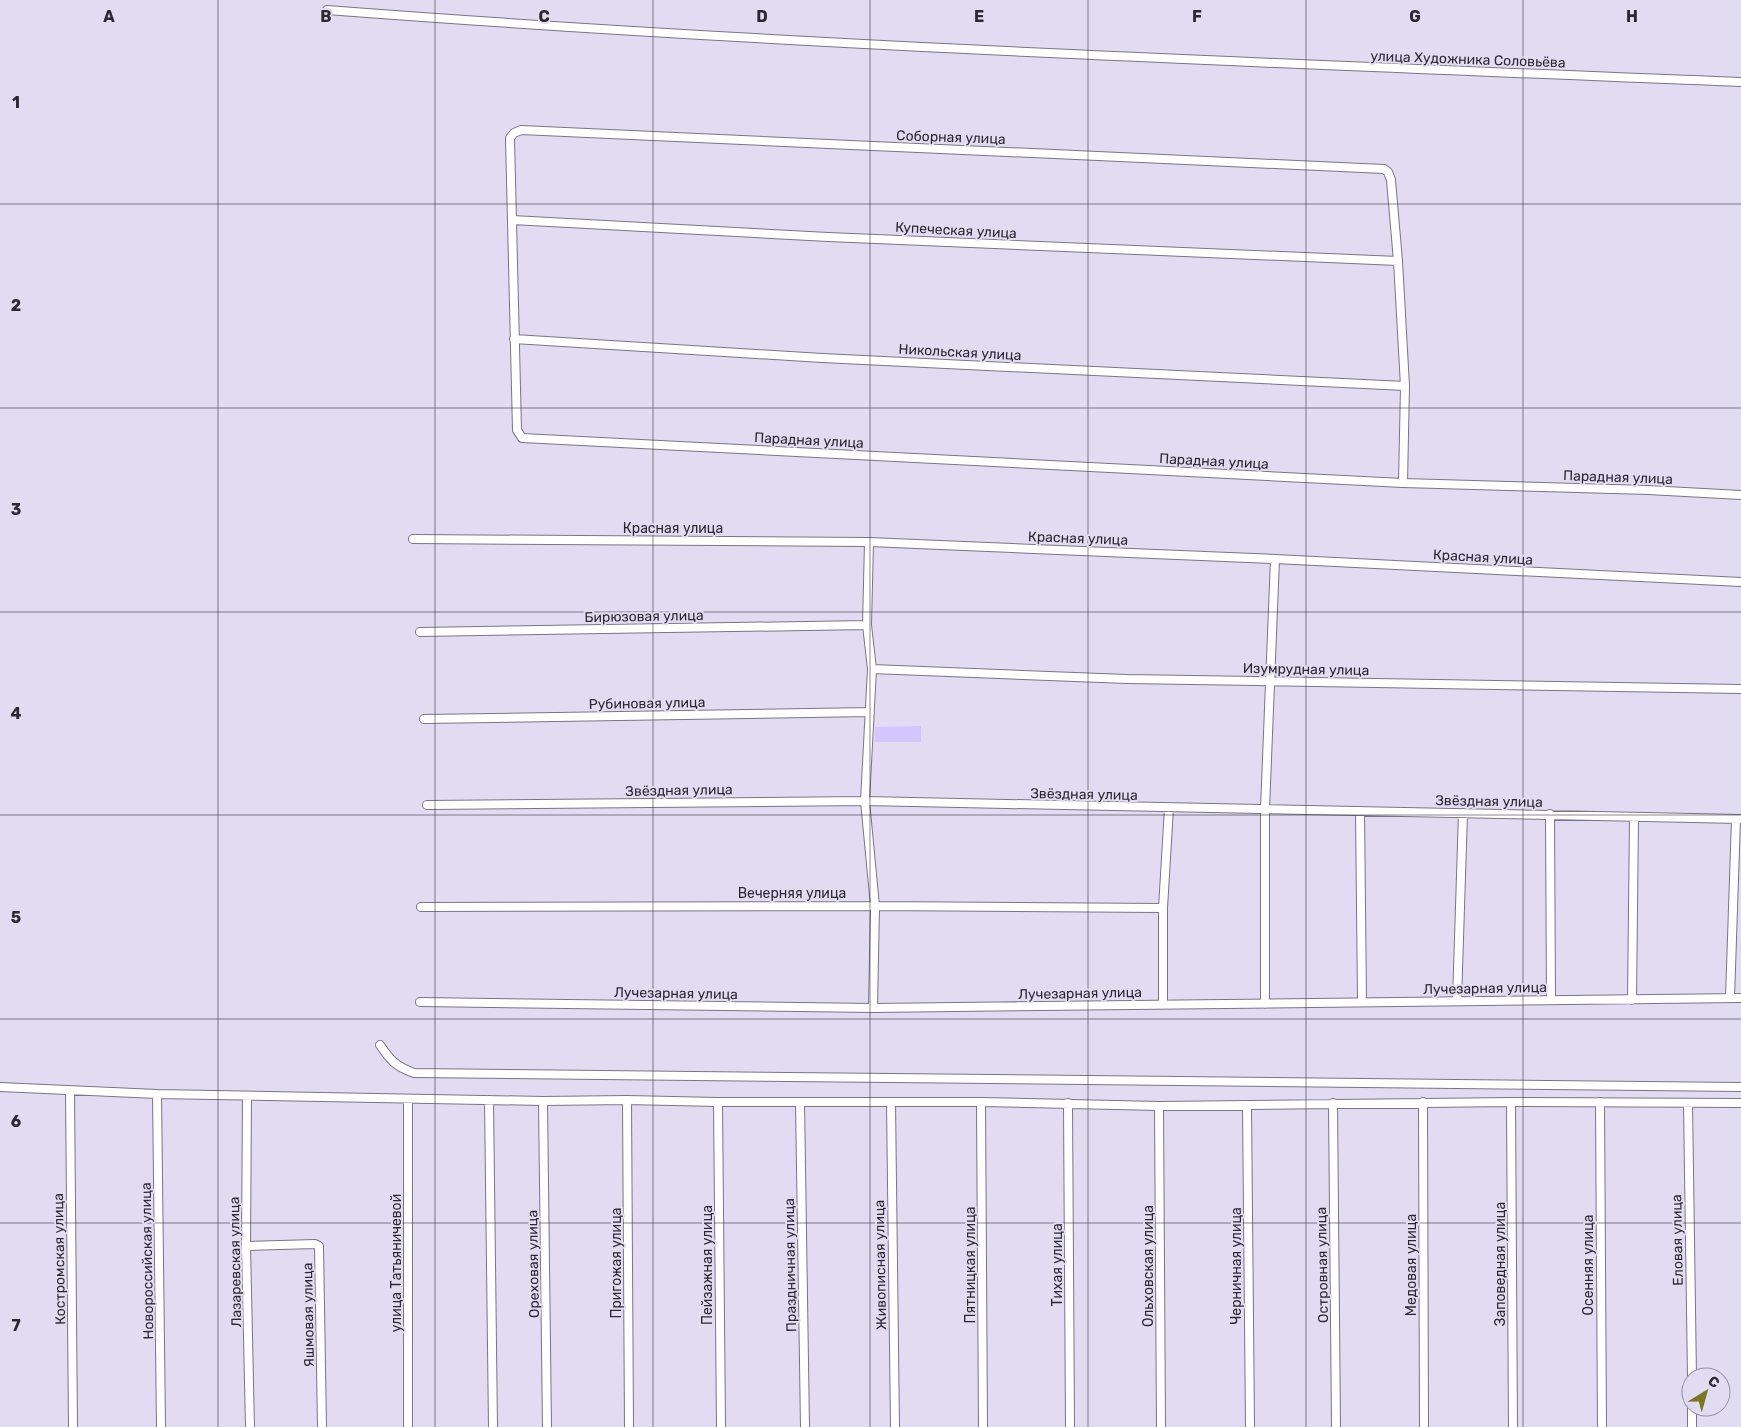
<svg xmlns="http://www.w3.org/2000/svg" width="1741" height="1427" font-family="Rubik,sans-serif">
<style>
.green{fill:#d3c5fd}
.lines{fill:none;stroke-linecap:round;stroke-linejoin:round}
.minor-casing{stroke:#797488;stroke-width:10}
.minor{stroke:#fff;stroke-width:8}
.grid{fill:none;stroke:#2a2830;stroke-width:1;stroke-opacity:0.55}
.labels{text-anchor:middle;stroke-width:4;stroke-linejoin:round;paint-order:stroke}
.street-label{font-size:14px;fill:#2a2830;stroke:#e1dcf2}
.grid-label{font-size:16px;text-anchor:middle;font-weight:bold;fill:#2a2830;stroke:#e1dcf2;stroke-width:4;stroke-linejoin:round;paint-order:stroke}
</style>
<rect width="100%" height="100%" fill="#e1dcf2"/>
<path class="green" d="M921,726V742H875V727Z"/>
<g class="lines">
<defs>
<path id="minor" d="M327,10C798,46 1270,63 1741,82
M512,220L828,237L1398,261
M514,339L822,358L1405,386
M1403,483L1405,386L1398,261L1391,180L1388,172L1384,169L521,130L514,133L510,138L517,430L522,438L1403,483L1648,490L1741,495
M413,539L869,542L1275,559L1741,582
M869,542L867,625L872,669L865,801L875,906L873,1008
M420,632L867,625
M872,669L1127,679L1741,689
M424,719L870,712
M427,805L865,801L1741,819
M1360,811L1362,1002
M1550,814L1551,1000
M421,907L875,906L1163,908
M1730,998L1736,819
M1632,1000L1634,817
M1457,1001L1463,813
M420,1002L873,1008L1741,998
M1163,1004V908L1169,808
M1265,1004V809L1275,559
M380,1045C391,1061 395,1066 414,1073L1741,1087
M0,1087L157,1094L543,1101L627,1100L718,1102H981L1159,1106L1511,1102L1741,1103
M70,1091L73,1427
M157,1094L161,1427
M247,1096L246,1246L250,1427
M489,1100L493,1427
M627,1100L629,1427
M543,1101L547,1427
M718,1102L721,1427
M800,1102L805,1427
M891,1102L895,1427
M981,1102L983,1427
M1423,1102L1424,1427
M1511,1102L1513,1427
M1600,1102L1602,1427
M1068,1103L1070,1427
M1333,1103L1336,1427
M1688,1103L1692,1377
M1247,1105L1250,1427
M1159,1106L1161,1427
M246,1246L315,1244L319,1246L322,1427
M1692,1407V1427
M408,1427V1099"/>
</defs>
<use href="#minor" class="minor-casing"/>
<use href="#minor" class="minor"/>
</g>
<path class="grid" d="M218,0V1427M435,0V1427M653,0V1427M870,0V1427M1088,0V1427M1306,0V1427M1523,0V1427M0,204H1741M0,408H1741M0,612H1741M0,815H1741M0,1019H1741M0,1223H1741"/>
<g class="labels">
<g class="street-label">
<text transform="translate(1468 59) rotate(2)" y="5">улица Художника Соловьёва</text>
<text transform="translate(951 137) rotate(2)" y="5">Соборная улица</text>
<text transform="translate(956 230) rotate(3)" y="5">Купеческая улица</text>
<text transform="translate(960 352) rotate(3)" y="5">Никольская улица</text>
<text transform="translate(809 440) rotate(3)" y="5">Парадная улица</text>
<text transform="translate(1214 461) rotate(3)" y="5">Парадная улица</text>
<text transform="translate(1618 477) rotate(2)" y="5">Парадная улица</text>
<text x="673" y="533">Красная улица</text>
<text transform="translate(1078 538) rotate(2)" y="5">Красная улица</text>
<text transform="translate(1483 557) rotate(3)" y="5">Красная улица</text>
<text transform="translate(644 616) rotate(-1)" y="5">Бирюзовая улица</text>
<text transform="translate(1306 669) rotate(1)" y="5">Изумрудная улица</text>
<text transform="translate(647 703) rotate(-1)" y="5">Рубиновая улица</text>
<text transform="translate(679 790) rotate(-1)" y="5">Звёздная улица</text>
<text transform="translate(1084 794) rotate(1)" y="5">Звёздная улица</text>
<text transform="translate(1489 801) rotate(1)" y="5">Звёздная улица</text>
<text x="792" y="898">Вечерняя улица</text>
<text transform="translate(1485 988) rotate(-1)" y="5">Лучезарная улица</text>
<text transform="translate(676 993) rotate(1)" y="5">Лучезарная улица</text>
<text transform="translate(1080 993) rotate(-1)" y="5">Лучезарная улица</text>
<text transform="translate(1677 1240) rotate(-91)" y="5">Еловая улица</text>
<text transform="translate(59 1259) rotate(-91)" y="5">Костромская улица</text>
<text transform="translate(147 1261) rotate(-91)" y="5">Новороссийская улица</text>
<text transform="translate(235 1262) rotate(-91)" y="5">Лазаревская улица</text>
<text transform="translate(396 1263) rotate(-90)" y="5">улица Татьяничевой</text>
<text transform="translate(616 1263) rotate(-90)" y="5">Пригожая улица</text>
<text transform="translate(533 1264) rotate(-91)" y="5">Ореховая улица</text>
<text transform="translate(1500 1264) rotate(-90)" y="5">Заповедная улица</text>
<text transform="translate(707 1265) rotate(-90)" y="5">Пейзажная улица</text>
<text transform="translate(790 1265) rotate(-91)" y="5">Праздничная улица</text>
<text transform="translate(880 1265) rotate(-91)" y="5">Живописная улица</text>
<text transform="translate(970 1265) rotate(-90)" y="5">Пятницкая улица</text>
<text transform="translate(1057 1265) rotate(-90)" y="5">Тихая улица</text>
<text transform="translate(1322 1265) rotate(-91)" y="5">Островная улица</text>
<text transform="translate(1411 1265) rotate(-90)" y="5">Медовая улица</text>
<text transform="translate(1588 1265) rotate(-90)" y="5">Осенняя улица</text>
<text transform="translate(1148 1266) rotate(-90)" y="5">Ольховская улица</text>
<text transform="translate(1236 1266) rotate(-90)" y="5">Черничная улица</text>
<text transform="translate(308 1315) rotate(-91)" y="5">Яшмовая улица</text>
</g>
</g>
<g class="grid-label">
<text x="109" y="22">A</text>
<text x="326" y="22">B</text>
<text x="544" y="22">C</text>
<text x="762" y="22">D</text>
<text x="979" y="22">E</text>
<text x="1197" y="22">F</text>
<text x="1415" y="22">G</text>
<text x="1632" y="22">H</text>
<text x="16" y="108">1</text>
<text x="16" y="311">2</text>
<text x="16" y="515">3</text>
<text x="16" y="719">4</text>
<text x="16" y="923">5</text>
<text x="16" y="1127">6</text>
<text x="16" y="1331">7</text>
</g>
<g transform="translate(1706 1392) rotate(37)"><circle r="24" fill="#e1dcf2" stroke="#9894a4"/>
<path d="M0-4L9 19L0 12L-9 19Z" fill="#777920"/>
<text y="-8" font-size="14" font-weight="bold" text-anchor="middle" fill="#2a2830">С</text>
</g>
</svg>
